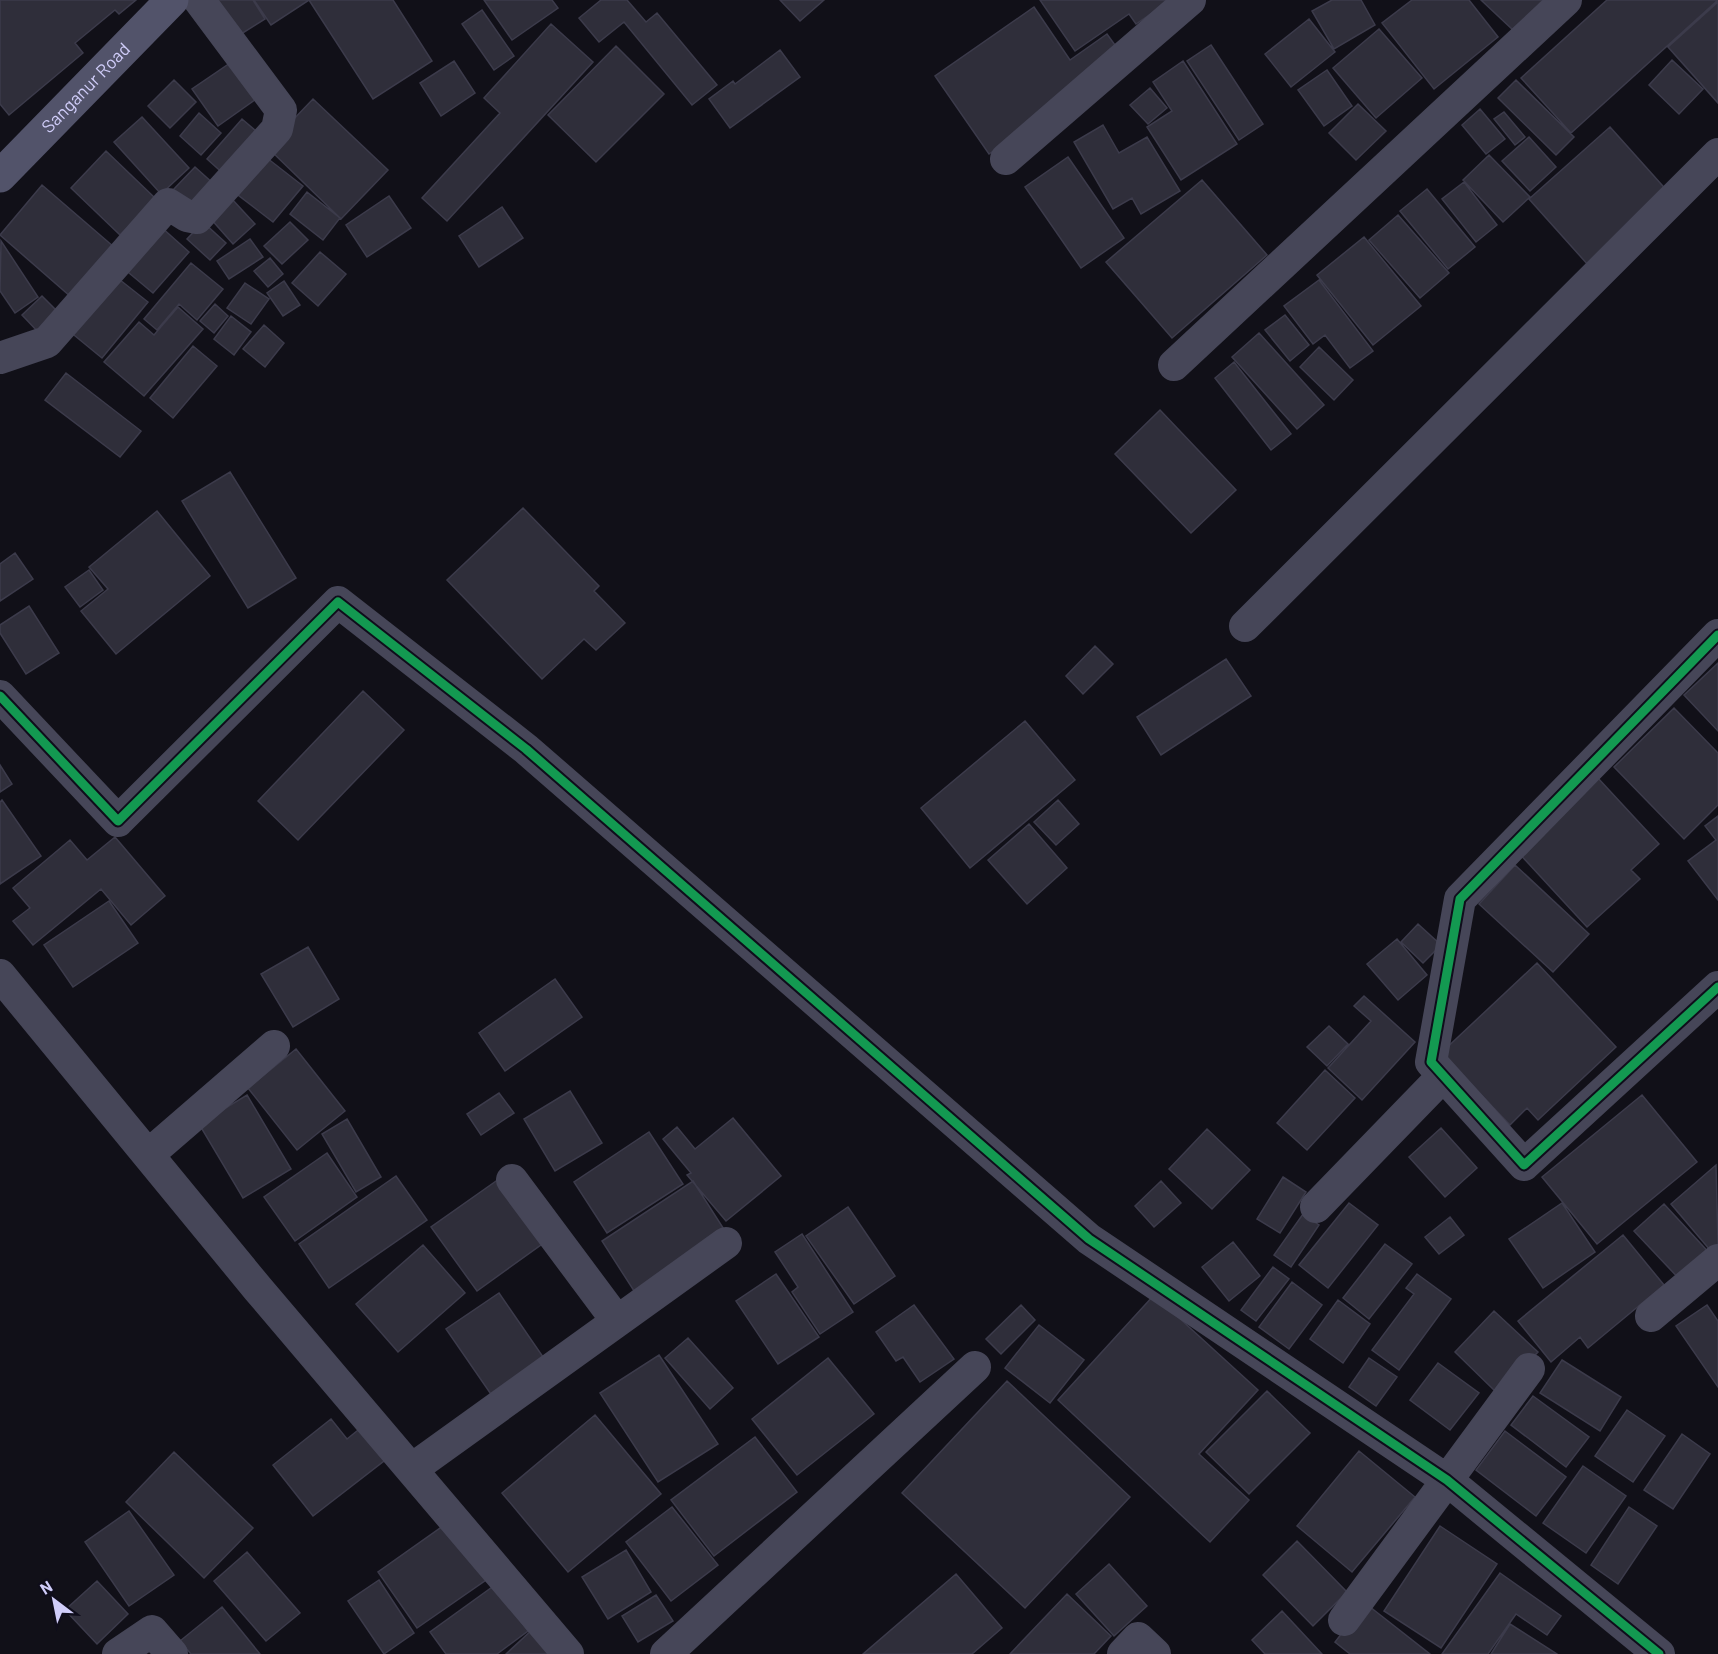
<svg xmlns="http://www.w3.org/2000/svg" width="1718" height="1654" font-family="Barlow,sans-serif">
<style>
.building{fill:#2f2e3a;stroke:#3c3b4b;stroke-width:1.5}
.lines{fill:none;stroke-linecap:round;stroke-linejoin:round}
.street{stroke:#464658;stroke-width:32}
.secondary{stroke:#52536a;stroke-width:33}
.cycleway-casing{stroke:#0f0d1b;stroke-width:13}
.cycleway{stroke:#139951;stroke-width:9}
.labels{text-anchor:middle;stroke-width:6;stroke-linejoin:round;paint-order:stroke}
.street-label{font-size:18px;fill:#d0cdf9;stroke:#0f0d1b}
</style>
<rect width="100%" height="100%" fill="#111018"/>
<path class="building" d="M0,0H136L119,14L115,10L75,43L83,53L9,115L0,104Z
M214,0H253L265,19L238,36Z
M254,0H393L432,61L373,99L309,0L271,25Z
M484,0H552L558,8L512,40Z
M601,0H627L646,22L657,13L717,85L692,105L624,22L599,42L579,18Z
M780,0H824L800,21Z
M1040,0H1171L1136,24L1129,14L1075,51Z
M1332,0H1361L1375,25L1334,49L1312,11Z
M1412,0H1469L1498,37L1434,89L1382,23Z
M1481,0H1543L1514,31Z
M1607,0H1718L1571,133L1521,78Z
M1718,2V103L1668,47Z
M1034,7L1070,60L1107,34L1120,52L1066,100L989,154L935,76Z
M482,10L514,56L494,70L462,24Z
M1309,19L1335,52L1291,87L1265,54Z
M551,24L593,62L447,221L422,198L500,113L484,98Z
M1379,29L1422,78L1376,118L1333,68Z
M1211,45L1263,124L1239,140L1187,61Z
M616,46L664,94L596,162L548,115Z
M780,50L800,77L730,128L709,99L733,81L735,84Z
M1672,60L1703,89L1679,114L1649,85Z
M233,61L259,97L218,126L192,89Z
M454,61L475,93L441,116L420,83Z
M1183,61L1237,144L1181,180L1147,127L1172,111L1153,82Z
M1327,70L1352,106L1324,126L1298,90Z
M174,80L196,102L170,128L148,106Z
M1516,80L1574,137L1556,155L1498,98Z
M1150,88L1167,108L1148,124L1130,105Z
M313,99L388,170L341,219L267,147Z
M1358,104L1386,131L1356,160L1329,133Z
M1480,109L1505,139L1486,154L1462,125Z
M1504,112L1525,137L1515,145L1494,119Z
M199,113L221,133L201,155L180,136Z
M142,117L189,168L161,194L114,142Z
M242,119L263,137L227,177L207,159Z
M1103,125L1119,153L1147,137L1180,191L1141,214L1132,198L1113,209L1074,142Z
M1610,127L1670,194L1589,266L1529,199Z
M1529,137L1556,167L1530,191L1502,161Z
M106,151L156,199L120,235L71,188Z
M1489,155L1530,197L1503,222L1463,180Z
M1068,157L1124,238L1081,268L1025,187Z
M267,158L303,186L273,222L238,195Z
M195,167L215,185L191,210L172,191Z
M1202,180L1267,255L1172,338L1106,262Z
M1464,182L1497,225L1476,242L1442,199Z
M42,185L114,247L71,297L0,235Z
M1427,189L1475,247L1448,269L1400,211Z
M307,192L340,218L323,240L290,214Z
M389,196L411,228L367,257L346,225Z
M231,198L255,224L233,244L210,218Z
M502,207L523,238L479,267L459,236Z
M1398,215L1449,273L1420,298L1369,240Z
M203,222L226,243L210,260L187,239Z
M290,222L308,240L282,264L264,246Z
M160,226L189,252L153,293L123,268Z
M1364,237L1421,306L1373,345L1317,275Z
M250,239L263,257L229,279L217,261Z
M1,241L38,297L15,313L0,291Z
M320,252L346,274L318,306L292,283Z
M270,258L283,274L268,287L254,271Z
M191,263L223,289L197,320L179,304L157,330L144,319Z
M115,276L148,302L102,358L69,331Z
M1319,280L1373,351L1350,368L1325,335L1313,344L1284,306Z
M284,281L300,305L283,316L267,293Z
M245,283L269,299L251,324L227,308Z
M42,296L60,314L40,334L22,315Z
M215,304L228,316L214,333L200,321Z
M178,307L203,329L144,396L104,362L139,322L154,335Z
M1285,315L1309,345L1290,361L1265,330Z
M231,316L251,332L234,355L214,339Z
M264,325L284,343L265,367L243,349Z
M1259,333L1324,405L1297,429L1232,357Z
M193,346L217,366L173,418L150,398Z
M1319,347L1353,380L1334,400L1300,367Z
M1234,362L1291,434L1271,450L1215,378Z
M66,373L141,431L120,457L45,400Z
M1160,410L1236,490L1191,533L1115,454Z
M230,472L296,578L248,608L182,501Z
M523,508L599,586L594,591L625,623L596,650L584,639L542,679L447,580Z
M157,511L210,576L116,654L81,611L108,589L89,567Z
M15,553L33,579L0,601V564Z
M89,570L103,590L80,607L65,587Z
M29,606L59,653L26,674L0,633V625Z
M1095,646L1113,664L1083,694L1066,676Z
M1226,659L1251,696L1161,755L1137,717Z
M1718,663V731L1684,695Z
M363,691L404,730L298,840L258,801Z
M1674,708L1718,753V805L1684,839L1614,767Z
M1025,721L1075,780L970,868L921,808Z
M0,765L12,784L0,792Z
M1597,777L1659,844L1631,870L1640,879L1587,927L1517,851Z
M2,800L41,856L0,884V802Z
M1058,800L1079,824L1056,845L1034,822Z
M1718,816V900L1688,861L1716,840L1705,826Z
M1029,824L1067,868L1027,904L988,860Z
M115,837L165,896L131,925L101,889L33,945L13,921L30,908L13,888L70,840L87,860Z
M1515,865L1589,934L1553,972L1479,904Z
M109,901L138,943L73,987L44,945Z
M1418,924L1441,945L1423,963L1401,942Z
M1397,939L1427,975L1398,1000L1367,964Z
M308,947L339,999L293,1027L261,974Z
M1537,963L1616,1047L1538,1120L1527,1108L1510,1125L1441,1053Z
M555,979L582,1017L505,1071L479,1033Z
M1364,996L1415,1042L1362,1100L1328,1068L1371,1021L1354,1006Z
M1329,1026L1348,1044L1327,1066L1307,1047Z
M296,1049L345,1111L297,1150L248,1088Z
M1325,1070L1355,1098L1307,1150L1277,1123Z
M570,1091L602,1143L555,1171L524,1119Z
M499,1093L514,1113L481,1135L467,1114Z
M247,1095L291,1169L243,1198L199,1124Z
M1642,1095L1697,1162L1597,1244L1542,1177Z
M733,1118L781,1176L726,1221L687,1175L691,1173L663,1139L677,1127L695,1149Z
M347,1119L381,1177L356,1192L322,1134Z
M1441,1128L1477,1168L1445,1197L1409,1157Z
M1207,1129L1250,1170L1212,1209L1169,1169Z
M649,1132L683,1184L607,1233L574,1182Z
M327,1153L357,1197L295,1241L264,1197Z
M1716,1165L1718,1244L1710,1250L1671,1204Z
M396,1176L427,1220L329,1288L299,1244Z
M1283,1177L1306,1192L1280,1233L1257,1219Z
M499,1179L545,1242L477,1291L431,1227Z
M693,1181L727,1234L636,1294L602,1241Z
M1161,1181L1181,1203L1154,1227L1135,1206Z
M1349,1203L1378,1225L1328,1288L1299,1265Z
M1562,1203L1595,1252L1543,1288L1509,1239Z
M1664,1204L1714,1258L1685,1285L1634,1231Z
M848,1207L895,1276L854,1304L806,1236Z
M1303,1214L1319,1225L1291,1267L1274,1255Z
M1450,1217L1464,1235L1439,1254L1425,1237Z
M802,1234L853,1312L820,1334L792,1292L798,1287L775,1252Z
M1623,1235L1664,1285L1588,1348L1580,1337L1551,1362L1518,1321Z
M1233,1242L1260,1276L1229,1301L1202,1267Z
M1385,1244L1412,1264L1369,1319L1343,1298Z
M423,1245L465,1293L398,1352L356,1304Z
M1273,1267L1289,1279L1256,1321L1241,1310Z
M776,1274L819,1337L778,1364L736,1301Z
M1417,1274L1451,1299L1399,1370L1372,1350L1414,1294L1406,1288Z
M1292,1282L1322,1305L1289,1349L1259,1327Z
M499,1293L550,1367L497,1403L446,1329Z
M1154,1295L1258,1390L1199,1454L1249,1500L1210,1542L1058,1400Z
M1338,1300L1370,1324L1343,1363L1310,1339Z
M914,1305L954,1359L920,1382L903,1357L896,1361L876,1332Z
M1021,1305L1035,1320L1001,1354L986,1339Z
M1707,1305L1718,1321V1387L1676,1326Z
M1494,1311L1538,1352L1498,1394L1455,1352Z
M1039,1325L1084,1360L1050,1403L1005,1368Z
M688,1338L733,1388L710,1409L665,1358Z
M659,1355L718,1444L658,1482L600,1393Z
M828,1358L874,1414L797,1475L752,1419Z
M1369,1358L1397,1377L1376,1406L1349,1387Z
M1562,1360L1621,1397L1600,1431L1540,1393Z
M1438,1363L1479,1393L1450,1430L1410,1400Z
M1007,1381L1130,1497L1025,1608L902,1493Z
M1267,1391L1310,1433L1249,1494L1206,1452Z
M1533,1396L1589,1437L1566,1467L1511,1425Z
M1627,1410L1665,1436L1633,1482L1595,1456Z
M595,1415L661,1494L568,1572L502,1493Z
M331,1419L347,1439L368,1422L393,1454L313,1516L273,1465Z
M1505,1431L1566,1477L1536,1516L1476,1470Z
M1682,1434L1710,1454L1673,1509L1644,1490Z
M755,1437L797,1492L714,1556L671,1500Z
M1359,1451L1415,1497L1352,1572L1297,1526Z
M174,1452L253,1528L204,1578L126,1502Z
M1583,1466L1626,1496L1586,1553L1543,1523Z
M672,1507L718,1565L671,1601L626,1542Z
M1629,1507L1657,1526L1618,1584L1591,1565Z
M129,1511L174,1575L129,1606L85,1542Z
M450,1521L489,1578L417,1628L378,1572Z
M1440,1526L1497,1564L1441,1648L1384,1611Z
M1297,1541L1347,1592L1313,1626L1263,1575Z
M626,1550L651,1592L608,1619L582,1577Z
M247,1552L300,1613L266,1641L214,1581Z
M1109,1564L1147,1606L1114,1636L1076,1594Z
M1500,1573L1561,1616L1547,1635L1516,1614L1488,1654H1442Z
M956,1574L1002,1628L972,1654H863Z
M379,1580L414,1633L384,1654L348,1601Z
M97,1581L128,1614L97,1644L65,1610Z
M495,1585L528,1631L497,1654H446L430,1632Z
M1067,1594L1111,1636L1094,1654H1010Z
M656,1595L673,1621L638,1642L622,1616Z
M1365,1603L1430,1654H1350L1335,1642Z
M222,1607L260,1654H191L180,1641Z
M1282,1611L1322,1654H1265L1252,1640Z
M1510,1624L1557,1654H1491Z
M534,1628L557,1654H506Z"/>
<g class="lines">
<path class="street" d="M1006,159L1190,0
M0,358L47,342L168,204L187,216L197,218L277,129L281,110L199,0
M1174,365L1566,0
M1245,626L1718,154
M1718,635L1460,899L1431,1062L1524,1165L1718,987
M0,696L118,821L338,602L526,749L1089,1239L1447,1480L1659,1654
M0,975L258,1289L568,1654
M148,1155L274,1046
M512,1180L617,1321
M1316,1207L1443,1076
M1651,1316L1718,1260
M412,1469L726,1243
M1344,1620L1529,1369
M118,1654L152,1631L172,1654
M666,1654L975,1367
M1123,1654L1138,1638L1155,1654"/>
<path class="secondary" id="s1" d="M0,176L172,0"/>
<defs>
<path id="cycleway" d="M1718,635L1460,899L1431,1062L1524,1165L1718,987
M0,696L118,821L338,602L526,749L1089,1239L1447,1480L1659,1654"/>
</defs>
<use href="#cycleway" class="cycleway-casing"/>
<use href="#cycleway" class="cycleway"/>
</g>
<g class="labels">
<g class="street-label">
<text dy="6" stroke="none"><textPath href="#s1" startOffset="123">Sanganur Road</textPath></text>
</g>
</g>
<g transform="translate(54 1600) rotate(328)" stroke="#0f0d1b" stroke-width="4.5" paint-order="stroke">
<path d="M0-4.5L10 22L0 15L-10 22Z" fill="#d0cdf9"/>
<text y="-9" font-size="16" font-weight="bold" text-anchor="middle" fill="#d0cdf9">N</text>
</g>
</svg>
